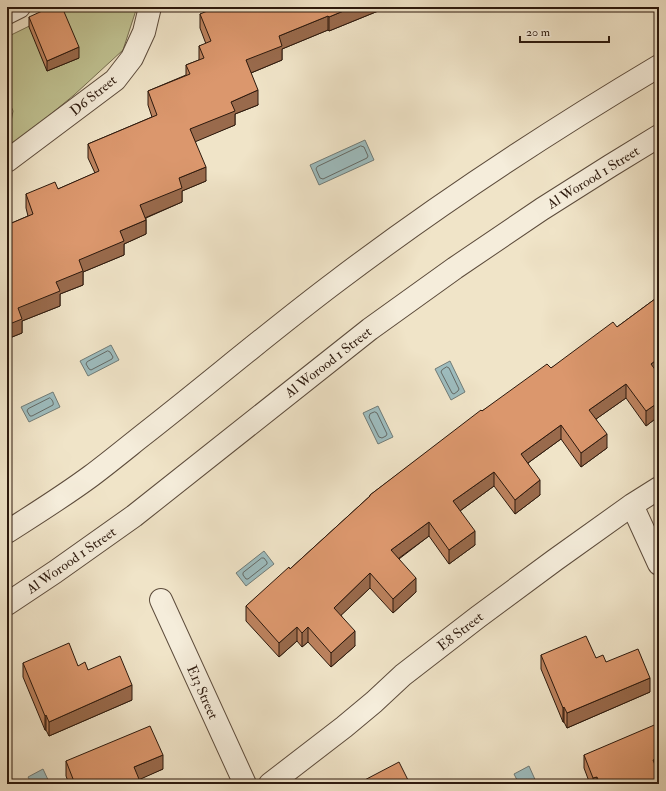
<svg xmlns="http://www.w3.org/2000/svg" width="666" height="791" font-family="'IM FELL Double Pica',serif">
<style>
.green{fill:#c0c292;stroke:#766e50}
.water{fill:#9dbcbe;stroke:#707b77}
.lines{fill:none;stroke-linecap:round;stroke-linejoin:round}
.shore{stroke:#646a66;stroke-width:1}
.minor-casing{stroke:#5d4c3c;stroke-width:24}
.tertiary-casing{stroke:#5d4c3c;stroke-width:24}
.minor{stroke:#f5eddb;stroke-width:22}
.tertiary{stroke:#f5eddb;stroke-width:22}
.wall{fill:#bc825e;stroke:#2c190d}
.shaded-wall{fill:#996a4c;stroke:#2c190d}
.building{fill:#db976d;stroke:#2c190d}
.labels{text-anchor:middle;stroke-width:3;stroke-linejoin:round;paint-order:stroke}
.street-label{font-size:14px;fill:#2c190d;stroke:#f5eddb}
</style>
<rect width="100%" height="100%" fill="#f0e4c8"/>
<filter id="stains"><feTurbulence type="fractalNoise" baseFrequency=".005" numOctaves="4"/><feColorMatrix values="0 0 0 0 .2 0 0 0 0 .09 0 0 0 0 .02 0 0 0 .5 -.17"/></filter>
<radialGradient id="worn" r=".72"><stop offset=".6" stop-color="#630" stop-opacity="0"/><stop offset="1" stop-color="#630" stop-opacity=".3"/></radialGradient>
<path class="green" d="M68,7H137L123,50L74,95L7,150V143L13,111L7,97V37Z"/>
<path class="water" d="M365,140L374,160L319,185L310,165Z
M111,345L119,360L88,376L80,361Z
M450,361L465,392L451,400L435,369Z
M53,392L60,407L29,422L21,407Z
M378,406L393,437L378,444L363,413Z
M264,551L274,564L246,586L236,573Z
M529,766L537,784H519L514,774Z
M43,769L50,784H32L28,777Z"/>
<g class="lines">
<path class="shore" d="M361,146L364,147L368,156L367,158L323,179L320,178L316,169L317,167Z
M108,351L110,352L113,357L112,359L91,370L89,369L86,364L87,362Z
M447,367L449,368L459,389L458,391L454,394L452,393L441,372L442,370Z
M50,398C52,399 54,403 53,405L32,416H30L27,411L28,409Z
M375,412L377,413L387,434L386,436L382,438L379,437L369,417L370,414Z
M262,558H264L267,562V564L248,579H246L243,575V573Z"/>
<defs>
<path id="minor" d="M7,13L19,7
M7,161L115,80L132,58L144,32L150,7
M632,505L659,564
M161,600L245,784
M270,784L344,727L374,702L403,675L478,617L555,560L632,505L659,488"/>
<path id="tertiary" d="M7,532C35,514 64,496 91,476C107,464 123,451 138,439C205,387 269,332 337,281C440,203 548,132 659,66
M7,604L55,572L134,516L370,329L455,268L542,209L610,166L659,136"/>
</defs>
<use href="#minor" class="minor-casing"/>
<use href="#tertiary" class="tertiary-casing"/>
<use href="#minor" class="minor"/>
<use href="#tertiary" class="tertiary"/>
</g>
<path class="wall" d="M388,7L329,31L328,30L282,49V60L251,73L258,105L235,114V125L195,141L206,181L182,191V202L146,218V234L124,244V255L83,272V285L60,294V306L22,321V333L7,339V225L28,216L26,208V194L58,189L95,173L88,158V144L152,117L148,105V91L186,75V65L199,60V46L206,44L200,28V14Z
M29,17L79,58L47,71L29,27Z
M659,296V372L658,373L659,375V416L646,426L626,398L596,419L607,448L581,467L561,439L528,463L540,495L515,514L494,486L460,511L475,545L449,564L429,536L399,559L416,592L393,613L370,588L341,615L355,646L331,667L308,642L302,647L297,641L279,657L246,621V606L290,569L370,496V495L482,411L617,327Z
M541,655L596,658L606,662L650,692L567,728L564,722H563L541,669Z
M23,663L78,666L88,670L132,700L49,736L46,730H45L23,677Z
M584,755L658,772L659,784H590L584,768Z
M66,761L163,769L139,779L141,784H69L66,776Z"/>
<path class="shaded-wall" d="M353,7H388L329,31V17Z
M328,16V30L282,49V60L246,75V60L279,36Z
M79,47V58L47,71V61Z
M258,90V105L235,114V125L190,144V129L231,102Z
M206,167V181L182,191V202L140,220V205L179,178Z
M146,220V234L124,244V255L83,272V285L60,294V306L22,321V333L7,339V325L18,308L56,282L79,260L120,231Z
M659,358V372L651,378V364Z
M626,384V398L589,424V410Z
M659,402V416L646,426V411Z
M561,425V439L521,468V454Z
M607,434V448L581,467V453Z
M494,472V486L453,516V501Z
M540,480V495L515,514V500Z
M429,522V536L391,564V550Z
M475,531V545L449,564V550Z
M370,573V588L334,622V608Z
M416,578V592L393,613V599Z
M297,627V641L279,657V643Z
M308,627V642L302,647V633Z
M355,631V646L331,667V653Z
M650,678V692L567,728V713Z
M132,685V700L49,736V722Z
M564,707V722H563V708Z
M46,715V730H45V716Z
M163,755V769L134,782V767Z
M659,757V771L653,773V760Z
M597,777V784H593V778Z"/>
<path class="building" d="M51,7H62L79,47L47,61L29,17Z
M217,7H353L329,17L328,16L279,36L282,46L246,60L258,90L231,102L235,111L190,129L206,167L179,178L182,188L140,205L146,220L120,231L124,241L79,260L83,271L56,282L60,291L18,308L22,319L7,325V225L33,214L26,194L55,182L58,189L99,171L88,144L157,115L148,91L190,74L186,65L204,58L199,46L211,41L200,14Z
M659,296V358L651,364L659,375V402L646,411L626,384L589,410L607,434L581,453L561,425L521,454L540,480L515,500L494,472L453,501L475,531L449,550L429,522L391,550L416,578L393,599L370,573L334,608L355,631L331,653L308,627L302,633L297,627L279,643L246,606L289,567L290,569L370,496V495L481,410L482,411L547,364L551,368L613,322L617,327Z
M586,636L596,658L603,655L606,662L638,649L650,678L567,713L564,707L563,708L541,655Z
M69,643L78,666L85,662L88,670L120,656L132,685L49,722L46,715L45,716L23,663Z
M659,723V757L653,760L659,775V784H600L597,777L593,778L584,755Z
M150,726L163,755L134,767L141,784H75L66,761Z
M399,762L410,784H357Z"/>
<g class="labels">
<g class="street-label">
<text transform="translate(93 95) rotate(-39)" y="5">D6 Street</text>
<text transform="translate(593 177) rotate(-32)" y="5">Al Worood 1 Street</text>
<text transform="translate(328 362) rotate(-38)" y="5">Al Worood 1 Street</text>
<text transform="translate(71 560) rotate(-35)" y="5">Al Worood 1 Street</text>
<text transform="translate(460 631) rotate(-38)" y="5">E8 Street</text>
<text transform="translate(203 692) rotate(66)" y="5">E13 Street</text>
</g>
</g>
<rect width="666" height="791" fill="none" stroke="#f0e4c8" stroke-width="24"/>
<rect x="8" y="8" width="650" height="775" fill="none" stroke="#2c190d" stroke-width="2"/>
<rect x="12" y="12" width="642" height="767" fill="none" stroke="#2c190d"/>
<path d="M520 36v6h89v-6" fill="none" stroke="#2c190d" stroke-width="2"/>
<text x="526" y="36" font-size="12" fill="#2c190d" stroke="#f5eddb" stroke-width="3" paint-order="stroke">20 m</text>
<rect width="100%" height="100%" filter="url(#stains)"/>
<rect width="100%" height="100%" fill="url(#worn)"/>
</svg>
